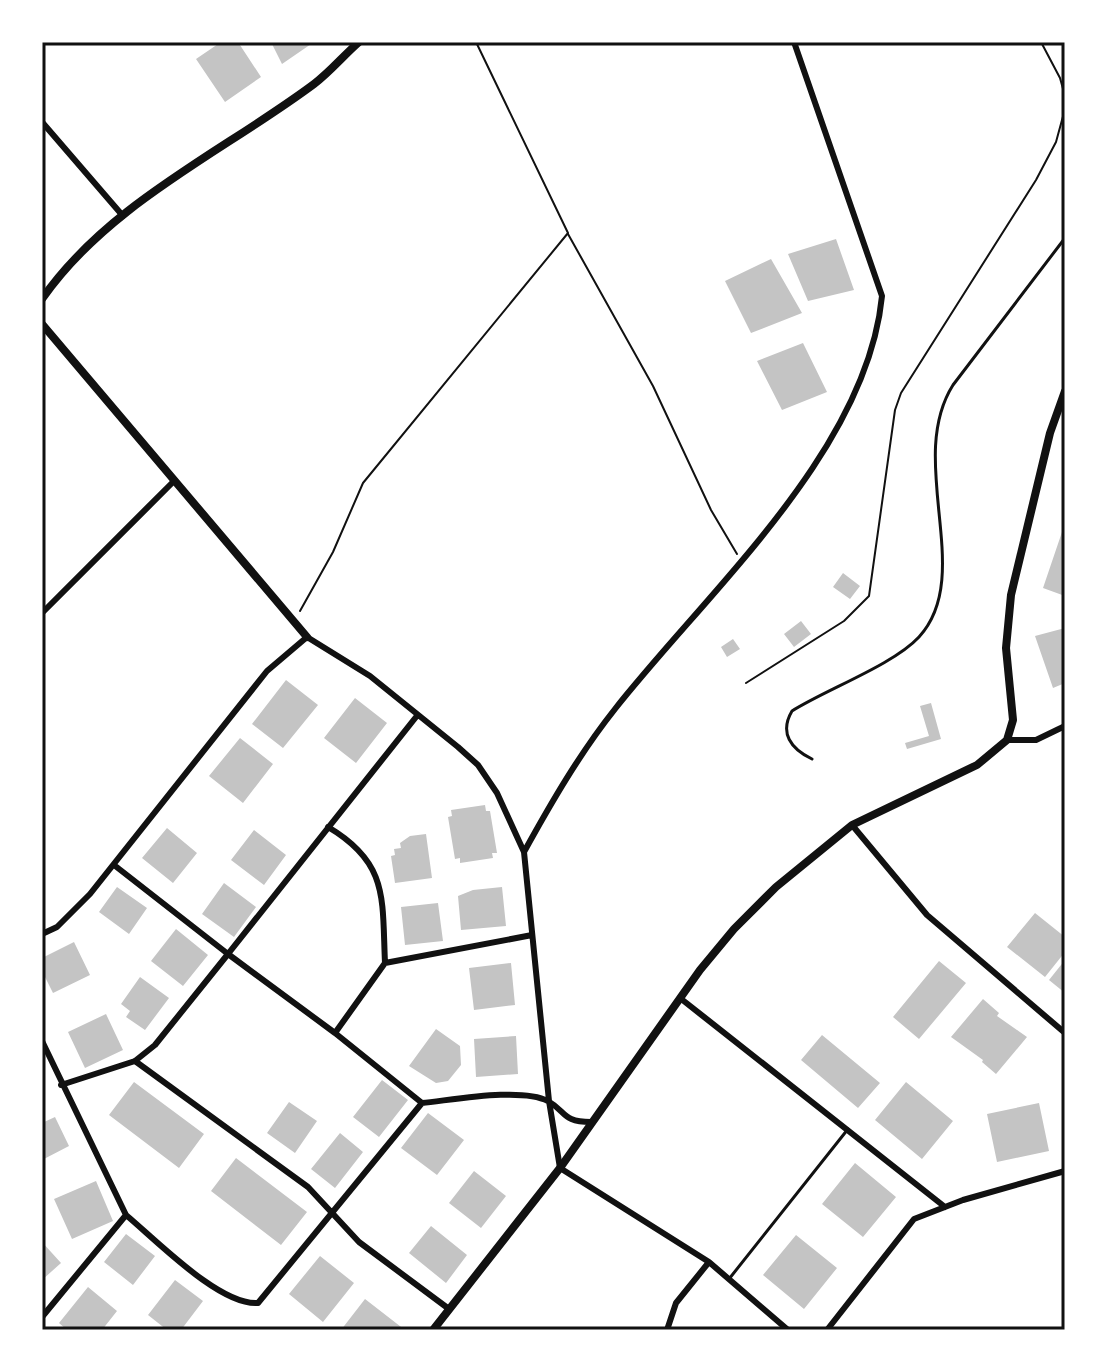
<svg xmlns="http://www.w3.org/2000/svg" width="1107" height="1372" font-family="'Archivo Narrow',sans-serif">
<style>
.building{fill:#c4c4c4}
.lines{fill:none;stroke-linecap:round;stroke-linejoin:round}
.path{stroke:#111;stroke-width:2}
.service{stroke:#111;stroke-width:3}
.minor{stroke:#111;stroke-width:6}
.tertiary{stroke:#111;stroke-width:8}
.neatline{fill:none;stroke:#111;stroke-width:3}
</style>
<rect width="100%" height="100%" fill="#fff"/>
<path class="building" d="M221,42H238L261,77L225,102L196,59Z
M271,42H314L282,64Z
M836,239L854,290L808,301L788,254Z
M771,259L802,313L751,333L725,281Z
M803,343L827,392L782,410L757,361Z
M1062,532L1065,533V596L1043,588Z
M843,573L860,586L850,599L833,587Z
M801,621L811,634L794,647L784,634Z
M1065,628V683L1053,688L1035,636Z
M733,639L740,649L727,657L721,647Z
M286,680L318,705L283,748L252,724Z
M355,698L387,723L356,763L324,738Z
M931,703L941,739L907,749L905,743L929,736L920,706Z
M240,738L273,764L243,803L209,776Z
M485,805L486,811H490L497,853H492L493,858L460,863V858L455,859L448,817L452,816L451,810Z
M167,828L197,853L173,883L142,858Z
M254,830L286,855L264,885L231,860Z
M426,834L432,878L395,883L391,856L395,855L394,849L401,848L400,843L410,836Z
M224,883L256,907L234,937L202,914Z
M117,887L147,908L129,934L99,912Z
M502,887L506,926L461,930L458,896L473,890Z
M438,903L443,941L405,945L401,907Z
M1035,913L1065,937V952L1045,977L1007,947Z
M176,929L208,955L183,986L151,961Z
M74,942L90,975L53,993L42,971V958Z
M1065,960V993L1049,980Z
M939,961L966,983L919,1039L893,1017Z
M511,963L515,1005L474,1010L469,968Z
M140,977L169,998L145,1030L126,1017L130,1011L121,1004Z
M983,999L999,1013L997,1016L1027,1037L996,1074L982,1062L983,1060L951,1037Z
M106,1014L123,1050L85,1068L68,1032Z
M436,1029L460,1046L461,1065L448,1081L436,1083L409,1066Z
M822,1035L880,1083L858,1108L801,1060Z
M516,1036L518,1074L476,1077L474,1039Z
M382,1080L408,1100L379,1137L353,1117Z
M134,1082L204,1134L179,1168L109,1115Z
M906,1082L953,1121L922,1159L875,1120Z
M289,1102L317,1121L295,1153L267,1133Z
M1039,1103L1049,1151L997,1162L987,1114Z
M428,1113L464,1140L437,1175L401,1148Z
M55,1117L69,1146L42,1160V1123Z
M340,1133L363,1152L335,1188L311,1169Z
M236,1158L307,1212L281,1245L211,1191Z
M855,1163L896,1197L863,1237L822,1204Z
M474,1171L506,1196L481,1228L449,1203Z
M96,1181L113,1221L72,1239L54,1199Z
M431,1226L467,1255L446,1283L409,1253Z
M126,1234L155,1256L133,1285L104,1262Z
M796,1235L837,1268L804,1309L763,1275Z
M42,1242L61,1263L42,1280Z
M320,1256L354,1283L323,1322L289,1294Z
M175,1280L203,1301L181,1330H167L148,1315Z
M88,1287L117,1311L102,1330H67L59,1323Z
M365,1299L405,1330H341Z"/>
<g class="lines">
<path class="path" d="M1041,42L1060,78L1065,96
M568,234L653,386L711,510L737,554
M300,611L333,552L363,483L568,233L476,42
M746,683L844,621L869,596L895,410L901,393L1036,180L1056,142L1065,109
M1064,1330L1065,1328"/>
<path class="service" d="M812,759C791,749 779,733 792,711C827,689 893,665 919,637C976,575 905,461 953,385L1065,238
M729,1279L848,1129"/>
<path class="minor" d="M42,122L123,216
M42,613L174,481
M416,717L228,954L335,1033L422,1103
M1007,740H1036L1065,726
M852,825L927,915L1065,1033
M328,827C389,863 382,899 385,963
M524,852C551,803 580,753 615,709C708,591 867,451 882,296L794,42
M42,934L57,927L90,894L267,671L307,637L370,676L458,747L478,765L497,793L524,852L549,1101L560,1168L709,1262L788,1330
M680,998L945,1207
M335,1033L385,963L532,935
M42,1041L126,1215L42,1317
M135,1061L308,1187L359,1242L449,1309
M61,1085L135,1061L155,1045L228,954L114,865
M126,1215C156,1240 220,1306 258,1303L422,1103C453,1100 521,1087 548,1101C567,1112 562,1122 591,1122
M667,1330L676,1303L709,1262
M827,1330L914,1219L963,1200L1065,1171"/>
<path class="tertiary" d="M42,299C109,203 223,152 314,84C330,72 344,55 359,42
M42,324L307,637
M433,1330L560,1168L700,970L734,929L776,887L852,825L977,765L1007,740L1013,720L1006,648L1011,595L1050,433L1065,391"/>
</g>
<rect width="1107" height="1372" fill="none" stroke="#ffffff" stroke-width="88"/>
<rect x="44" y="44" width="1019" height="1284" class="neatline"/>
</svg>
